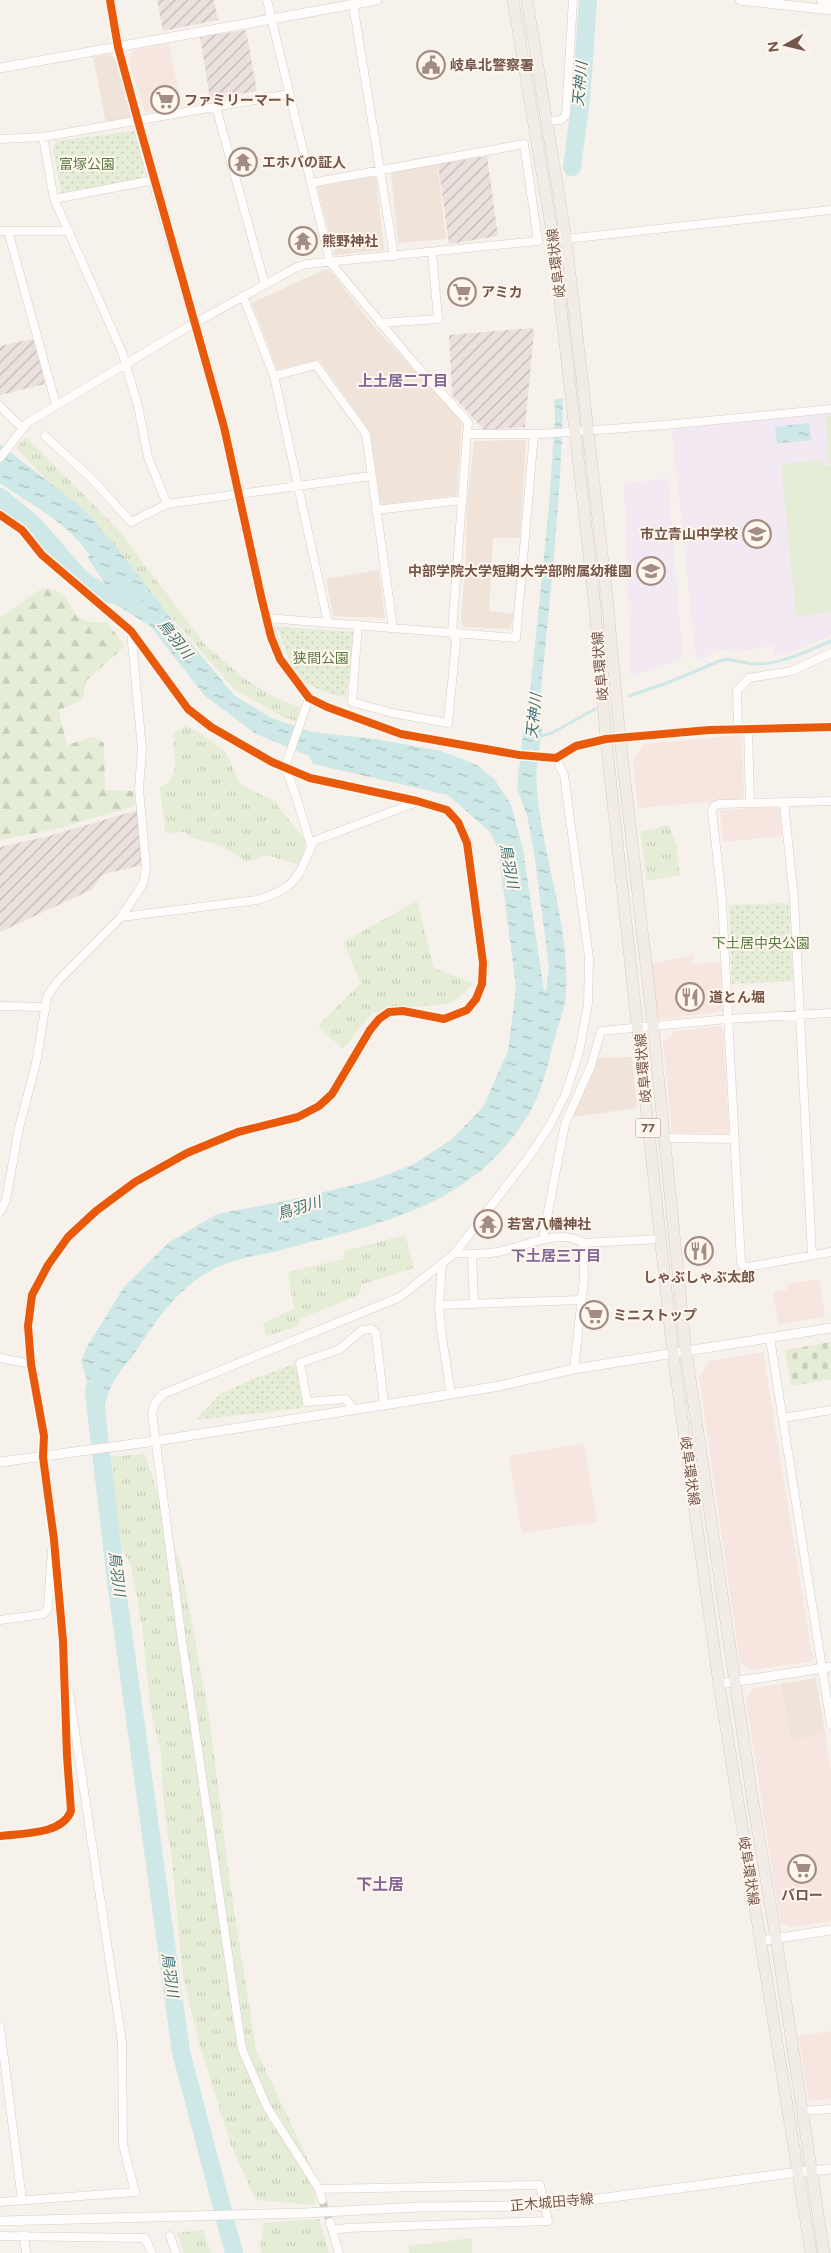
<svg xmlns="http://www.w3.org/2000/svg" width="831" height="2253" font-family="Figtree,'Noto Sans JP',sans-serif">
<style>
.residential{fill:#f0e3d9}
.commercial{fill:#f7e5e0}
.industrial{fill:url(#industrial-furrows)}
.education{fill:#f2e9f3}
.grass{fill:url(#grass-tufts)}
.forest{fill:url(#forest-firs)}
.cemetery{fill:url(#cemetery-stones)}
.park{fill:url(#park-dots)}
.garden{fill:#e6edd7}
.water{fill:url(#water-ripples)}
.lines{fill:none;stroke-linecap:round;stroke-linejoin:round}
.stream{stroke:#cde8e7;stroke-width:3}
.river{stroke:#cde8e7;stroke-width:18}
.minor-tunnel{stroke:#d6cac4;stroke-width:8;stroke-dasharray:8 4;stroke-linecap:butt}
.minor-casing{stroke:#d6cdc8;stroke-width:9}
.tertiary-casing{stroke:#d6cdc8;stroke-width:10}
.primary-casing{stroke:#d5cbc6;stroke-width:12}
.minor{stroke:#fefdfc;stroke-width:8}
.tertiary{stroke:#fefdfc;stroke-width:9}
.primary{stroke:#f2ece6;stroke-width:11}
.cycleway-casing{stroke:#fff6ed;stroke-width:11}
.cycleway{stroke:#e8590c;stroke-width:8}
.labels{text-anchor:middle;stroke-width:4;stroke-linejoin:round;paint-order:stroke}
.shield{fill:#fff6ed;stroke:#9e867c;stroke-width:1}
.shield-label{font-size:12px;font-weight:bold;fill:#75564b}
.poi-label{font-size:14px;font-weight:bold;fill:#75564b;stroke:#fff6ed;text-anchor:start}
.park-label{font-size:14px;fill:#597a43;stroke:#fff6ed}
.street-label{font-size:14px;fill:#75564b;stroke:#fff6ed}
.water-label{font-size:15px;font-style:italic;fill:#40767a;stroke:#fff6ed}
.neighbourhood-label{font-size:15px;font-weight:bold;fill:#836798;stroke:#fff6ed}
.quarter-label{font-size:16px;font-weight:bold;fill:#836798;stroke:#fff6ed}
</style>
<defs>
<pattern id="industrial-furrows" width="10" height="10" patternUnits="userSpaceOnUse" patternTransform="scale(1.25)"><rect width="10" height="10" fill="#eae1dc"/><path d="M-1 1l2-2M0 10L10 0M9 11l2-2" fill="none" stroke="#c2b9b4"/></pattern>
<pattern id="grass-tufts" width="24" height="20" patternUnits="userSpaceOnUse" patternTransform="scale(1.25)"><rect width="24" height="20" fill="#e6edd7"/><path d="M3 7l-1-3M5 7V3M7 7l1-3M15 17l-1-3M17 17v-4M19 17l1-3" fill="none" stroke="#c9cdba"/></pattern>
<pattern id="forest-firs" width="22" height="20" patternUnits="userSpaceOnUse" patternTransform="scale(1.25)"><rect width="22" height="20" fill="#e6edd7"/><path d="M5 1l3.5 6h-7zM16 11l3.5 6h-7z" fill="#c9cdba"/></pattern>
<pattern id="cemetery-stones" width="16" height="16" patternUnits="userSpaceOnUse" patternTransform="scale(1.25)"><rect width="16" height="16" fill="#e6edd7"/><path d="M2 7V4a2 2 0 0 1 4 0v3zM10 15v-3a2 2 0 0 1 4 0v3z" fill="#c9cdba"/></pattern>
<pattern id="park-dots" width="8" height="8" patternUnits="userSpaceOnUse" patternTransform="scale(1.25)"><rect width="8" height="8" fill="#e6edd7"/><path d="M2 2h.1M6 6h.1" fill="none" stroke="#c9cdba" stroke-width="1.8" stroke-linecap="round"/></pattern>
<pattern id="water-ripples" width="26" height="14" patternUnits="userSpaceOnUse" patternTransform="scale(1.25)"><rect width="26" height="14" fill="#cde8e7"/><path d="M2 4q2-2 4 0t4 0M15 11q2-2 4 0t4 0" fill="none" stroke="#abbfbd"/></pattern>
</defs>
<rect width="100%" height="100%" fill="#f7f1ec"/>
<path class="residential" d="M110,54L116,60L130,119L106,123L93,57Z
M437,160L446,239L398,243L391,174Z
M376,176L384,250L335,255L317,187Z
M326,269L332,273L375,328L462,421L457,495L381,505L369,430L319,359L277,370L252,303Z
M526,440L520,538H493L489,611L514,614L510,629L463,627L461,618L466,558L467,502L474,441Z
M379,570L385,618L333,616L326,579Z
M632,1057L637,1108L573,1117L597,1058Z
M816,1678L825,1733L791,1741L781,1684Z"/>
<path class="commercial" d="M169,43L181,106L145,113L129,61L133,50Z
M739,735L742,739L744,796L741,799L638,808L633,761L644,744Z
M777,807L780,810L782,836L723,842L720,810Z
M693,955V964L722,962L725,1011L657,1020L651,964Z
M720,1026L723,1030L729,1132L726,1134L676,1133L672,1131L663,1043L675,1031Z
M819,1279L825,1317L778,1324L773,1292L788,1290L787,1284Z
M763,1352L813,1661L752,1670L740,1662L699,1377L709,1361Z
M584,1444L597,1522L522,1533L509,1456Z
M781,1684L791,1740L825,1733L831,1773V1921L790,1927L780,1921L746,1699L754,1688Z
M831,2031V2099L809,2101L798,2036Z"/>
<path class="industrial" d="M157,0H214L218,20L163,31Z
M246,30L257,91L210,99L200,37Z
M487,156L498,236L449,244L438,164Z
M532,328L534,332L525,427L484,430L452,395L449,335Z
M37,338L45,384L0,395V346Z
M138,810L142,865L104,874L91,890L0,932V847L49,836Z"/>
<path class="education" d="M831,413V635L802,648L775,656L773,645L741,652L721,649L699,660L696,659L672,432L675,429Z
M668,478L683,658L631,677L624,484Z"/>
<path class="grass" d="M26,437L117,528L207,647L245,679L272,696L301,708L296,721L285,718L234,689L105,540L16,448Z
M186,726L197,731L225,751L240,784L274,801L306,842L299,865L267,855L246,862L222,846L192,838L185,832L165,833L160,787L170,782L175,767L173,733Z
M669,825L678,850H676L680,875L647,881L640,832Z
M417,901L434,968L473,983C452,1010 445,1003 415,1007C401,1009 387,1011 372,1013L343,1049L318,1026L361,983L343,942Z
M405,1235L414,1268L363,1284L359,1295L299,1319V1326L266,1336L263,1323L294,1309L288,1272L343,1259L345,1251Z
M145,1454L182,1569L210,1722L230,1884L256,2049L315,2175V2205L256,2200L231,2145L200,2046L183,1977L172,1861L163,1799L161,1753L150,1707L142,1626L131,1565L120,1546L106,1457Z
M319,2219L329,2253H261L260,2249L264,2223Z
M203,2230L211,2253H184L177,2233Z"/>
<path class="forest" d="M47,588C70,591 68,611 83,620C89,623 100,622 107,622L125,646L86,681L83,699L59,710L67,745L94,736L104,743L105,790L134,791V806L56,829L0,840V617C16,610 30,591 47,588Z"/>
<path class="cemetery" d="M831,1342V1379L791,1386L785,1350Z"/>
<path class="park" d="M134,131L145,169L139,181L69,196L61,192L53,148L57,141Z
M277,627L354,632L346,698L322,691L296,678Z
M789,903L793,981L732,984L729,905Z
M297,1363L303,1408L196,1420L220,1394L256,1378Z"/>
<path class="garden" d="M831,416V463H829L825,417Z
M822,460L823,466L831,465V612L796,617L781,464Z
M472,2238V2253H409L408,2246Z"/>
<path class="water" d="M554,399H563C561,500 550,599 540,699L539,723L542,731C539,749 535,770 537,789C542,857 570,924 566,993C565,1010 557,1028 553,1044C548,1065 542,1089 532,1108C477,1207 381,1223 281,1250C258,1256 234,1258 212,1270C178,1288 155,1321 135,1353C131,1360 124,1365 120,1372C106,1390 103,1409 102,1430L81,1360L88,1345L124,1287L168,1243L217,1214L295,1199L373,1180L412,1165L451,1140L483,1107L508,1051L516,987L498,848L489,831L448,795L313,764L309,756L256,734L204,695L150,626L112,602L109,590L87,557L90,556C68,522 32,506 0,483V444L86,511L133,568L183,634L235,696L272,718L312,732L376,739L441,751L477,765L495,780L511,804L523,850L544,991H546L549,967L534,853L527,815L517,788L523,733L527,723L549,506L555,418Z
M809,423L811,440L777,444L775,427Z"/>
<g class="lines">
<path class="stream" d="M629,696L667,683L722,660C733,658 742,663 753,664C780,665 807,651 831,641
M538,737L552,733L595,709"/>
<path class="river" d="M572,167L581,100L588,0
M0,497L34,525L82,580L103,593L133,598
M95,1386L94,1392L117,1589L181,2052L234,2253"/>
<path class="minor-tunnel" d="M322,2200L330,2222"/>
<defs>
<path id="minor" d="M267,0L330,262L415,364L468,422L452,632L456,642L448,723L392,713L352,702L358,625
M353,4L394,256
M216,107L265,285
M548,121L561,120L566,115L573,0
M43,137L54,199L122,352L138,406L148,457L167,504
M0,139L43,137L289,94
M54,199L154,180
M0,231H69
M8,231L56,405
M566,239L831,210
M243,296L274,376L328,623
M380,323L438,319L432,252
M274,376L316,365L366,434L393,628
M0,406L22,428
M467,434H541L665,425L831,409
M534,434L516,638L267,618L280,659L309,698L327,707L401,734L519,755L556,758L576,746L606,739
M45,436L93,480L131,522L167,504L371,476
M0,458L27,423L186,328L297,267L307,264L538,241L524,144L311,183
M376,510L462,500
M0,515L22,530L42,555L131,631L188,709L211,727L272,762L310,778L417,801L447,810L458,822L467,843L483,963L482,984L476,999L467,1010L444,1019L403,1011L389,1012L379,1019L370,1030L332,1094L319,1106L298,1117L238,1132L187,1153L135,1182L96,1211L68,1237L48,1265L32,1295L28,1326L31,1364L44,1436L43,1457L54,1540L63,1641L67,1756L71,1811C62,1835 22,1833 0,1836
M309,698L285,767L296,796L311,846
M748,729L750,803
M738,730L737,691L749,678L792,671L831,653
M831,801L719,804L714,806L712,810L722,901L741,1262L743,1266L748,1267L831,1252
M784,803L794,899L812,1255
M121,917L257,900C299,887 297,877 314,841L417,802
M0,1006L45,1007
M663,1138L734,1139
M0,1212L6,1200L19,1128L36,1063L47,997L56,983L121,917L143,884L146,867L139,789L142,749L131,631
M543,1238L565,1124L591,1066L601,1031L728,1019L831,1013
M455,1253C469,1254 483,1255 497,1252C522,1248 560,1227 583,1243L660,1239
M472,1255L474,1304
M442,1265L439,1305L441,1330L451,1394
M439,1305L580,1300
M770,1338L831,1725
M0,1358L31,1364
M574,1369L584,1279L583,1243
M353,1409L346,1399L307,1402L300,1363L340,1349L362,1330L372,1329L376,1333L384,1405
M783,1418L831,1410
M0,1620L44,1614L48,1607L52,1550
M0,2027L22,2200
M802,2111L831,2109
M319,2189L540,2185L548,2221L347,2228L333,2230
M322,2200L319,2189L267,2107L242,2049L181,1634L152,1413L155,1403L163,1394L400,1297L455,1253L531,1154L550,1125L566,1093L579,1052L588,1004L589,958L564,775L556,758
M0,2202L135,2192L123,2145L122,2042L69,1692
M330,2222L339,2253
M24,2235L26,2253
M0,2236L145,2238L152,2253
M170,2236L176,2253"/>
<path id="tertiary" d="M110,0C135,145 187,284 224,426C240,490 249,555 267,618
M740,0L831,10
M821,0L831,1
M0,68L377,0
M606,739L709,730L831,727
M0,1462L155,1441L415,1400L499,1386L574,1369L831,1328
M719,1684L831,1667
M760,1941L831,1930
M0,2221L305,2213L419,2207L546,2206L798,2172L831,2169"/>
<path id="primary" d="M513,0L553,238L594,598L606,739L673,1354L719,1684L811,2253
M527,0L566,239L607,597L620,738L653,1025L686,1352L752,1796L776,1938L824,2253"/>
</defs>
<use href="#minor" class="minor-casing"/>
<use href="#tertiary" class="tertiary-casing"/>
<use href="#primary" class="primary-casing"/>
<use href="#minor" class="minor"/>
<use href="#tertiary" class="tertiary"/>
<use href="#primary" class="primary"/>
<defs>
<path id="cycleway" d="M110,0L118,47L138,121L224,427L261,596L271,637L280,659L309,698L327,707L401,734L519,755L556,758L576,746L606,739L709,730L831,727
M0,515L22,530L42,555L131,631L188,709L211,727L272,762L310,778L417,801L447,810L458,822L467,843L483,963L482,984L476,999L467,1010L444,1019L403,1011L389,1012L379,1019L370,1030L332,1094L319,1106L298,1117L238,1132L187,1153L135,1182L96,1211L68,1237L48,1265L32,1295L28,1326L31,1364L44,1436L43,1457L54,1540L63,1641L67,1756L71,1811C62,1835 22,1833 0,1836"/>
</defs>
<use href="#cycleway" class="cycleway-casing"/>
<use href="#cycleway" class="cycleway"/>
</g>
<defs>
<symbol id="civic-ring" viewBox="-11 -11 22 22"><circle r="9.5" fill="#fff6ed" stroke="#a28c83" stroke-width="1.5"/><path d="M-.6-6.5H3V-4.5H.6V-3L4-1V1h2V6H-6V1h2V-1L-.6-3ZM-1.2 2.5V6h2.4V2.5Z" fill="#a28c83"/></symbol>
<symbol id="supermarket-ring" viewBox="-11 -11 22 22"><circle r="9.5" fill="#fff6ed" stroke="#a28c83" stroke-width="1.5"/><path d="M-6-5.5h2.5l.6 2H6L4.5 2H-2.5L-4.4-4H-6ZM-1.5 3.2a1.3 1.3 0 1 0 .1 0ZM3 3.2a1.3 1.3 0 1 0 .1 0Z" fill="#a28c83"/></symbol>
<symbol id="temple-ring" viewBox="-11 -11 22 22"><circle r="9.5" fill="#fff6ed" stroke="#a28c83" stroke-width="1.5"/><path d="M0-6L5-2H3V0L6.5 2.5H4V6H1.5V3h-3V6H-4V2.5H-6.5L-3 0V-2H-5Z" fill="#a28c83"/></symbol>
<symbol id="school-ring" viewBox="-11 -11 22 22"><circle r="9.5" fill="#fff6ed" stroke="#a28c83" stroke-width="1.5"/><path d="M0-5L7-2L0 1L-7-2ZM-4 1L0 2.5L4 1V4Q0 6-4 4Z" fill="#a28c83"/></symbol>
<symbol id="restaurant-ring" viewBox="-11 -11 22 22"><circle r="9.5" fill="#fff6ed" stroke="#a28c83" stroke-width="1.5"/><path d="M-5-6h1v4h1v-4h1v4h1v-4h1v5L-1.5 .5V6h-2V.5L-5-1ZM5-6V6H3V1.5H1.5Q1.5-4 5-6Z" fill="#a28c83"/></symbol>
</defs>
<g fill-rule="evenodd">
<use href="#civic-ring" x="415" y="49" width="32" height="32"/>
<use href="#supermarket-ring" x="149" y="84" width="32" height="32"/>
<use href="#temple-ring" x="227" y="146" width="32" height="32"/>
<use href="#temple-ring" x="287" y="225" width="32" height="32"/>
<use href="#supermarket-ring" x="446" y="276" width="32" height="32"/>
<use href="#school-ring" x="741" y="518" width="32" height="32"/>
<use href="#school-ring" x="635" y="555" width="32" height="32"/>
<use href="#restaurant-ring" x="674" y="981" width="32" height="32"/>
<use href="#temple-ring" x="472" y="1208" width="32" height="32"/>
<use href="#restaurant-ring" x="683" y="1235" width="32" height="32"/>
<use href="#supermarket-ring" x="578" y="1299" width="32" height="32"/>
<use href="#supermarket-ring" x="786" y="1853" width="32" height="32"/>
</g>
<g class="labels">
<rect class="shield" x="635.5" y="1118.5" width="25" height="19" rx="4"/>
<g class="shield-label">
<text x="648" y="1132">77</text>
</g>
<g class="poi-label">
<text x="450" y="70">岐阜北警察署</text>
<text x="184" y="105">ファミリーマート</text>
<text x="262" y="167">エホバの証人</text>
<text x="322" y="246">熊野神社</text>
<text x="481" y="297">アミカ</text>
<text x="738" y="539" text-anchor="end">市立青山中学校</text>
<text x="632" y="576" text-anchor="end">中部学院大学短期大学部附属幼稚園</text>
<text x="709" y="1002">道とん堀</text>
<text x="507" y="1229">若宮八幡神社</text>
<text x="699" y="1282" text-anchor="middle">しゃぶしゃぶ太郎</text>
<text x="613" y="1320">ミニストップ</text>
<text x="802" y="1900" text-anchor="middle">バロー</text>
</g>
<g class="park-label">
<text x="87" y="169">富塚公園</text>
<text x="321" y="663">狭間公園</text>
<text x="761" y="948">下土居中央公園</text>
</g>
<g class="street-label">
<text transform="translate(556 263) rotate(-97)" y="5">岐阜環状線</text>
<text transform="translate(600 666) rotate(-95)" y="5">岐阜環状線</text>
<text transform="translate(643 1068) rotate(-95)" y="5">岐阜環状線</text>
<text transform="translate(690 1471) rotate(82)" y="5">岐阜環状線</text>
<text transform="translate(749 1871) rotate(81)" y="5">岐阜環状線</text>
<text transform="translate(552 2202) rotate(-5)" y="5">正木城田寺線</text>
</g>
<g class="water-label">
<text transform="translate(580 84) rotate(-85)" y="5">天神川</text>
<text transform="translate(175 639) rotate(51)" y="5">鳥羽川</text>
<text transform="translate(534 716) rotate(-84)" y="5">天神川</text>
<text transform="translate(509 866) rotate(80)" y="5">鳥羽川</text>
<text transform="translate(299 1208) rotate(-17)" y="5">鳥羽川</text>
<text transform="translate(117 1574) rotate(83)" y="5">鳥羽川</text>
<text transform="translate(170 1975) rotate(82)" y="5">鳥羽川</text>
</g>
<g class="neighbourhood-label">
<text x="403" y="386">上土居二丁目</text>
<text x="556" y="1261">下土居三丁目</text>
</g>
<g class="quarter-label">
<text x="380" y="1890">下土居</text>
</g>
</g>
<g transform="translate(786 45) rotate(262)" stroke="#fff6ed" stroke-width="4" paint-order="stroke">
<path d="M0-4L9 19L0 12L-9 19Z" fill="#75564b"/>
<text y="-8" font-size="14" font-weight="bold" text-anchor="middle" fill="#75564b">N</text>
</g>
</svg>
